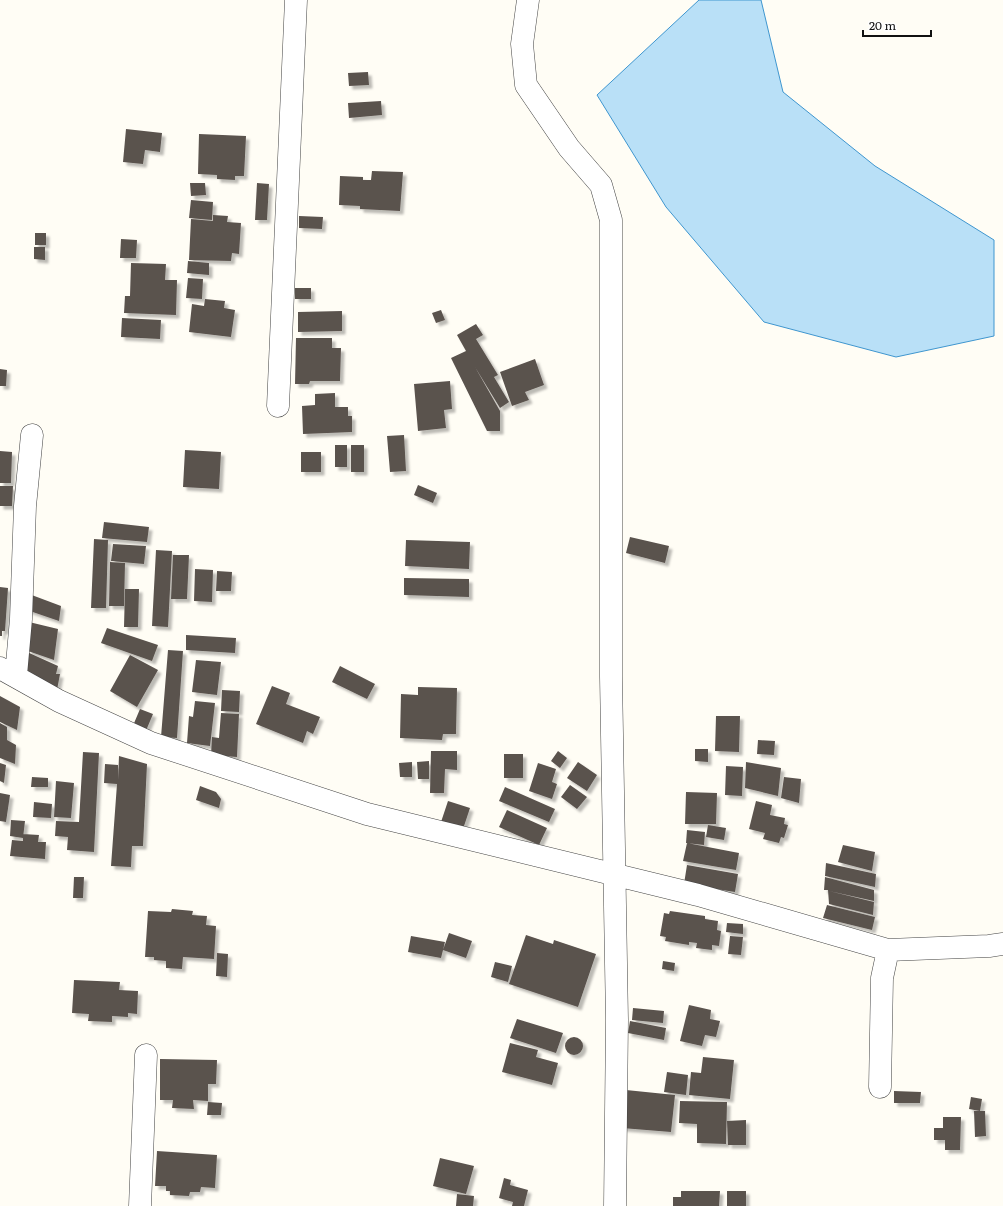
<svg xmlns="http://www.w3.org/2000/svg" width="1003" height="1206" font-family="Literata,serif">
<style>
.water{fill:#b9e0f7;stroke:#3f96cf}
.building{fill:#5a524d;filter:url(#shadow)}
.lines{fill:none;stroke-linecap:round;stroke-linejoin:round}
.minor-casing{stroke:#444;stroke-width:23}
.minor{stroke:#fff;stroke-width:22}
</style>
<defs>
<filter id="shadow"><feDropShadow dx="3.5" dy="3.5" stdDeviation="1" flood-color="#0004"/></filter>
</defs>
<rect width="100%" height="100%" fill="#fffdf5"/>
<path class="water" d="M699,0H761L783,92L875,166L994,240V336L896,357L764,322L666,207L597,95Z"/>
<path class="building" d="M368,72L369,85L349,86L348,73Z
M381,101L382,115L349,118L348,103Z
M126,129L162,133L160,152L145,150L143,164L123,162Z
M199,134L246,136L244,176H235V180L217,179V175L198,174Z
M372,171L403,172L400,211L360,209V206L339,205L340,176L363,177V180H371Z
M190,183H205L206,195L191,196Z
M257,183L269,184L267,220H255Z
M191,200L213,202L212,220L189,218Z
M213,215L228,216L227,222L241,223L239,254L232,253L231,261L189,260L191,219L213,221Z
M299,216L323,217L322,229L299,228Z
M35,233H46V245H35Z
M121,239L137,240L136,258H120Z
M34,247H45V260L34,259Z
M188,261L209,263V275L187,273Z
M131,263L166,264L165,280H177L176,315L124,313L125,296H130Z
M188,278L203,279L202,299L186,298Z
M295,288H311V299H295Z
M205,299L225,301L224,308L235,310L231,337L189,332L192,304L204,306Z
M441,310L445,320L436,323L432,313Z
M342,311V331L298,332V312Z
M122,318L161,320L160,339L121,337Z
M476,324L483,335L476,339L498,375L494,377L509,402L500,408L475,367L500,411V431H487L451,358L466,351L457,335Z
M296,338H332V348H341L340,381H310L309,384H295Z
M535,359L544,385L525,392L529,400L512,406L500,372Z
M0,369L7,370L6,386H0Z
M450,381L452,409L444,410L446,428L418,431L414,384Z
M335,393V407H348V416H352V432L303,434L302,406L315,405V394Z
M404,435L406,471L390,472L387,436Z
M335,445H347V467H335Z
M351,445H364V472H351Z
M185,450L221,452L219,489L183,487Z
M0,451L12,452L11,483H0Z
M301,452H321V472H301Z
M418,485L437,493L433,503L414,495Z
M0,486H13L12,506H0Z
M104,522L149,527L147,542L102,538Z
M630,537L669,546L665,563L626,553Z
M94,539L108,540L106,608H91Z
M406,540L470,542L469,569L405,566Z
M113,544L146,546L144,564L111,561Z
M156,550L172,551L168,627L152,626Z
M173,555H189L187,599H171Z
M110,562L125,563L124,606H109Z
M195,569L213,570L212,602L194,601Z
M217,571L232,572L231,591H216Z
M404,578L469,579V597L404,595Z
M0,587L8,588L5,631H2V636H0Z
M125,589H139L138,627H124Z
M29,594L61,606L59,621L27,610Z
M29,622L58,629L54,660L28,651Z
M107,628L158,645L152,661L101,643Z
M186,635L236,638L235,653L186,650Z
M168,650L183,651L177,738L161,737Z
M27,652L58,666L56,674H60L57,690L23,672Z
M130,655L158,670L137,707L110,691Z
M196,660L221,662L217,695L192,692Z
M340,666L375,684L367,699L332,682Z
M272,686L290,693L286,704L320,717L313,734L307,731L303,743L256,724Z
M418,687L457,688L456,734H443L442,740L400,738L401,694L418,695Z
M222,690L240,691L239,712L221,711Z
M0,696L20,707L17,730L0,722Z
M195,701L215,703L210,746L187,743L189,716L193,717Z
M140,709L153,714L145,733L132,728Z
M221,713L239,714L237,757L211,755L212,737L219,738Z
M716,716H740L739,752L715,751Z
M0,723L7,727V740L16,745L15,764L0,758Z
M758,740L775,741L774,755L757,754Z
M695,749H708V762L695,761Z
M431,751H457V770L445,769L444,793H430Z
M558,751L567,758L560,768L551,761Z
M83,752L99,753L94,852L67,850L68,837L55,836L56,821L79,822Z
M504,754H523V778H504Z
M119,756L147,764L143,846H132L131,867L111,866L117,784L104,783L105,764L118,765V780Z
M429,761V779H418L417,762Z
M412,762V777H400L399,763Z
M578,762L597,775L587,791L567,778Z
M746,762L781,768L778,796L745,788Z
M0,763L6,765L4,783L0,781Z
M538,763L556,769L552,782L557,784L552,799L529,791Z
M726,766L743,767L742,796L725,795Z
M32,777L48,778V787H31Z
M784,777L801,779L799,803L781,798Z
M56,781L74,783L71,818L54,817Z
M570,785L587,797L577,809L561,797Z
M200,786L216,792L221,799L219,808L196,800Z
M505,787L555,809L549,822L499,801Z
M686,792L717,793L716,824H685Z
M0,793L10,795L6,822L0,821Z
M448,801L470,808L463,829L441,822Z
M756,801L772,805L770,815L785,818L784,824L788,825L784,838L781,837L779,843L763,839L765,833L749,829Z
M34,802L52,804L51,818L33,817Z
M507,810L547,828L539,845L499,827Z
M11,820L25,821L23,838L10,836Z
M708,825L726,828L724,840L706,837Z
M687,830L705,832L704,845L686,843Z
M23,834L39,835L38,842H46L45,859L10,856L12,840L23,841Z
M687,843L739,853L736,870L683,861Z
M843,845L875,852L872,871L838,862Z
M826,863L876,874L875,887L825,876Z
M687,865L738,874L735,892L684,884Z
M74,877H84L83,898H73Z
M825,877L874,890V901L829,891L874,902L873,915L829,904L828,890H824Z
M827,905L875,917L872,930L823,918Z
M172,909L193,911L192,915L207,916L206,925L216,926L214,959L183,957L182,969L166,968V961L154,960V957H145L148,911L171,912Z
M670,911L705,916V919L718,921L717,930L721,931L719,946L712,945V950L696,948L697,943L689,942V945L665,941L666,937L660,936L664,913L669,914Z
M727,923L743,924V934L726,932Z
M449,933L472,941L466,958L443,950Z
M526,935L553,944L554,940L596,954L578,1007L509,984Z
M411,936L445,942L441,958L408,952Z
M730,936L743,937L741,955L728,954Z
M217,953L228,954L227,977L216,976Z
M663,961L675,963L674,971L662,969Z
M495,962L512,966L508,982L491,977Z
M74,980L120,982L119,990L138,991L137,1014L128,1013V1017L112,1016V1022L88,1021L89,1014L72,1013Z
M689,1005L711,1010L710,1019L720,1021L716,1037L705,1035L702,1046L680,1041Z
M633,1008L664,1011L663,1023L632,1020Z
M517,1019L563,1033L556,1053L510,1038Z
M630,1021L666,1028L664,1040L628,1033Z
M565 1046a9 9 0 1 1 18 0a9 9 0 1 1-18 0Z
M510,1043L538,1050L536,1057L558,1063L552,1085L502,1072Z
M703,1057L734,1060L730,1099L689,1095L691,1072L701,1073Z
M160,1059L217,1060L216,1084H208V1101L193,1100L194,1109L172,1108L173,1100H160Z
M667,1072L688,1075L686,1095L664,1092Z
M626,1090L675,1095L671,1132L622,1128Z
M894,1091L921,1092L920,1103H894Z
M971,1097L982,1099L980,1111L969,1109Z
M680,1101L727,1102L726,1144L697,1143V1124L679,1123Z
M208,1102L222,1103L221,1115H207Z
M974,1111H985L986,1136L975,1137Z
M943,1117H961L960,1150H945V1140H934V1128H943Z
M746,1120V1145H728L727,1121Z
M157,1151L217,1155L215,1188L201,1187L200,1192H190L189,1196L170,1195V1191H166V1186H155Z
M440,1158L474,1166L466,1194L433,1186Z
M504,1178L511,1180L510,1185L528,1190L524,1206H512L513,1202L499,1198Z
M681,1191H720L719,1206H673V1197H681Z
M727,1191H746V1206H727Z
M457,1194L474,1196L473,1206H456Z"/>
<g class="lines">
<defs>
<path id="minor" d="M528,0L522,44L526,85L569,148L601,185L611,220V677L617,1020L615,1206
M278,406L296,0
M0,668L59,701L151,743L367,814L698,895L888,950L989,946L1003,944
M16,675L21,619L25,506L32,435
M880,1087L882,978L888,950
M140,1206L146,1055"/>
</defs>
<use href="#minor" class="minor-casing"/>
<use href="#minor" class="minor"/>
</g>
<path d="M863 30v6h68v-6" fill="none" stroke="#111111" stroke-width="2"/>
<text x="869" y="30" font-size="12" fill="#111111" stroke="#ffffff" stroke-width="3" paint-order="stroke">20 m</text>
</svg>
